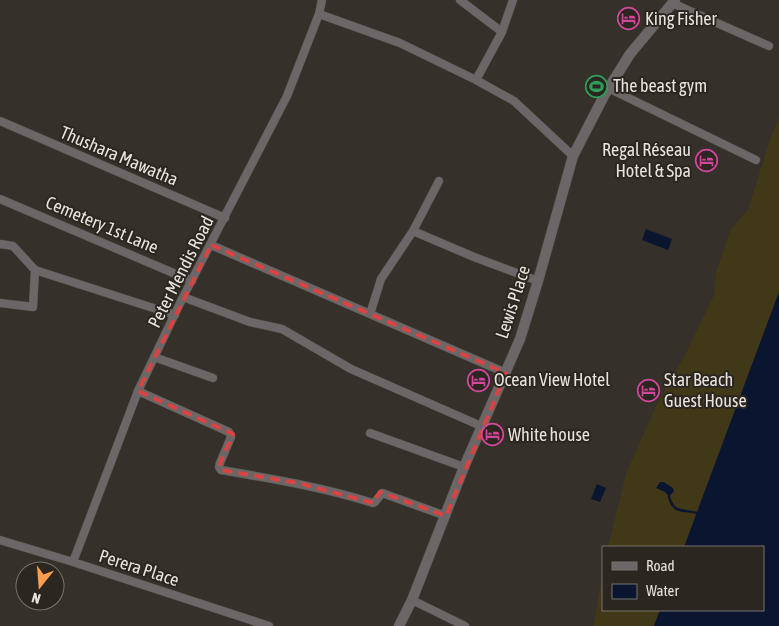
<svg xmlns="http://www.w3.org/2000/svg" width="779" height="626" font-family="'Asap Condensed',sans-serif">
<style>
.sand{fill:#413818}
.water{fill:#0a1630}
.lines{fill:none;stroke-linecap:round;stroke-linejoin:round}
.stream{stroke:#0a1630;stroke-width:2.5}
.minor-casing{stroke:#514d46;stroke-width:9}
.tertiary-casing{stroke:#514d46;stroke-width:11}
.minor{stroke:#6b6667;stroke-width:8}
.tertiary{stroke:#6b6667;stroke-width:10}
.marked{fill:none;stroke:#d94443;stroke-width:4;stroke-dasharray:10 6;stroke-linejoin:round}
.labels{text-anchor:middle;stroke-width:4;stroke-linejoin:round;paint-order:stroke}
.poi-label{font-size:18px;fill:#e7e3df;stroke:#2b261f;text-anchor:start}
.street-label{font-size:18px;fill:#e7e3df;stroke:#2b261f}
</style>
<rect width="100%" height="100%" fill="#353029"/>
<path class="sand" d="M779,118V292L684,547H608L627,471L656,406L684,357L714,295L716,272L731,229L748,210L770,139Z
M603,573V610H660L654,626H593Z"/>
<path class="water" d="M646,229L672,239L668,250L642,240Z
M779,292V626H654L660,610H763V547H684Z
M660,482H664L673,488L674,491L669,497L665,492L656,488Z
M597,484L606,488L600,502L591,499Z"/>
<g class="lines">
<path class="stream" d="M669,497C674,514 682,509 697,513"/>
<defs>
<path id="minor" d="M460,0L502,32
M672,3L769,46
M319,14L400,43L476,80L514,101L573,156
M476,80L502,32L513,0
M608,88L756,160
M0,121L225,218
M0,199L192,281
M413,231L474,257L538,281
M0,244L13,246L35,270L175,315
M211,245L506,373
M183,297L250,322L282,329L351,369L481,426
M0,303L33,307L35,270
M370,314L381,279L413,231L439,181
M154,357L213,378
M138,391L229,432L231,437L220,463L219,467L221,470C273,479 323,487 373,503L375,502L382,493L446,516
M370,433L464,467
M0,540L73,562L269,626
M73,562L138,391L183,297L287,96L319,14L322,0
M412,600L465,626"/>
<path id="tertiary" d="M399,626L412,600L464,467L520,339L538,281L573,156L605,94L630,54L675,0"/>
</defs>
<use href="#minor" class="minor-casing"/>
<use href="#tertiary" class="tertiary-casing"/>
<use href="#minor" class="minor"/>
<use href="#tertiary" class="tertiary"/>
</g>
<path class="marked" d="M211,245L506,373L446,516L380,492L373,503L298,483L221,470L220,463L233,434L138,391Z"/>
<defs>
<symbol id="hotel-ring" viewBox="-11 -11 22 22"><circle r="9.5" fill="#2b261f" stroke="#d1479c" stroke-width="1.5"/><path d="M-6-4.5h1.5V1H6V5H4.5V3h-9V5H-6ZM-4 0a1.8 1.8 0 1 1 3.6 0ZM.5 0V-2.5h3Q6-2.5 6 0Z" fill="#d1479c"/></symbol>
<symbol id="stadium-ring" viewBox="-11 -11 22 22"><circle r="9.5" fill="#2b261f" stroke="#2e9e5b" stroke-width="1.5"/><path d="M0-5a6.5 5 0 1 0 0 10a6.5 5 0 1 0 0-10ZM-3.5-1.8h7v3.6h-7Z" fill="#2e9e5b"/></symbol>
</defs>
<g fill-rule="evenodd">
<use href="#hotel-ring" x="616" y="6" width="25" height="25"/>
<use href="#stadium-ring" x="584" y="74" width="25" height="25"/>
<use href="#hotel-ring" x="694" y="148" width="25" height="25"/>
<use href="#hotel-ring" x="466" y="368" width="25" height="25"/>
<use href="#hotel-ring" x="636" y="378" width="25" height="25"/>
<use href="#hotel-ring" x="480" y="422" width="25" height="25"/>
</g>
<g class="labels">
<g class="poi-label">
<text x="645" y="25">King Fisher</text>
<text x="613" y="92">The beast gym</text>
<text x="691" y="156" text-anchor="end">Regal Réseau<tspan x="691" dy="21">Hotel &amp; Spa</tspan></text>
<text x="494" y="386">Ocean View Hotel</text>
<text x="664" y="386">Star Beach<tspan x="664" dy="21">Guest House</tspan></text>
<text x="508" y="441">White house</text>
</g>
<g class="street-label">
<text transform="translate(119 156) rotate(23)" y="6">Thushara Mawatha</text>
<text transform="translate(102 225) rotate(23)" y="6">Cemetery 1st Lane</text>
<text transform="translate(181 272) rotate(-63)" y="6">Peter Mendis Road</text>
<text transform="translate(513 302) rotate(-72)" y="6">Lewis Place</text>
<text transform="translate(139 568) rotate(18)" y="6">Perera Place</text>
</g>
</g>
<rect x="602" y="546" width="162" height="65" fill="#2b261f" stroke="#76726c"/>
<rect x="612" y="562" width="25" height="8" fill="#6b6667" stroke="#76726c"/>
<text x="646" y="571" font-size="15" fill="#e7e3df">Road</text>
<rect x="612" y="584" width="25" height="15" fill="#0a1630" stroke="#76726c"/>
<text x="646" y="596" font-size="15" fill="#e7e3df">Water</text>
<g transform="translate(40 586) rotate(197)"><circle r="24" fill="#2b261f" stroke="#76726c"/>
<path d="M0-4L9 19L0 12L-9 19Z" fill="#fb9e51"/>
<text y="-8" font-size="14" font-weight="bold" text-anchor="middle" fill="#e7e3df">N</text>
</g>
</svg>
